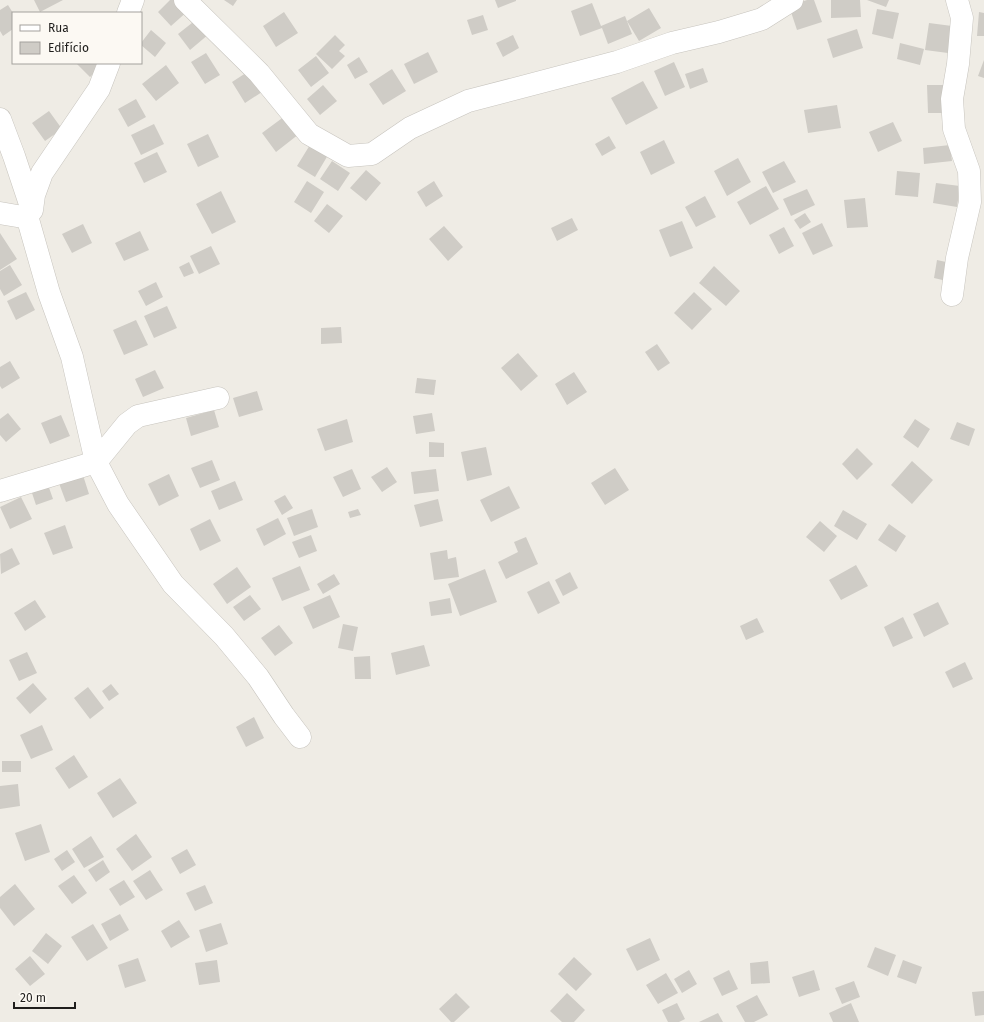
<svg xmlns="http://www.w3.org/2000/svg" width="984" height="1022" font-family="'Fira Sans',sans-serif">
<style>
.building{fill:#cfccc6}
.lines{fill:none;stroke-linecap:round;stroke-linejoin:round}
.minor-casing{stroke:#c7c4be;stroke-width:23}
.minor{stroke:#fff;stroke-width:22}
</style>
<rect width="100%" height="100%" fill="#efece5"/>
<path class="building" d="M34,0H63L40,12Z
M170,0H180L189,10L171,26L158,12Z
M224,0H237L233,6Z
M495,0H516V1L498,8Z
M807,0H814L822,22L797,30L789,6Z
M831,0H860L861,17L831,18Z
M867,0H889L886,7Z
M592,3L601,26L625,16L632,34L608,44L602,28L580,36L571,11Z
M8,5L13,13V29L3,36L0,31V10Z
M649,8L661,28L639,41L627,21Z
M877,9L899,13L893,39L872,34Z
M284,12L298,33L276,47L263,26Z
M979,12L984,13V36H977Z
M483,15L488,30L472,35L467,20Z
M197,19L209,34L190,50L178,34Z
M929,23L952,26L948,53L925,50Z
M857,29L863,48L833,58L827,39Z
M151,30L166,43L155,57L141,45V43Z
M335,35L345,45L339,51L345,56L332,69L316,54Z
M513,35L519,48L503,57L496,43Z
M900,43L924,49L920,65L897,59Z
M428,52L438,72L414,84L404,64Z
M206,53L220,75L205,84L191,62Z
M316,56L329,73L311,87L298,70Z
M359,57L368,72L355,79L347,65Z
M984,60V78L978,76Z
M674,62L685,87L665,96L654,71Z
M76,63H105L90,77Z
M166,65L179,83L156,101L142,84Z
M703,68L708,82L690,89L685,74Z
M252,69L265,90L245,103L232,82Z
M392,69L406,91L383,105L369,84Z
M643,81L658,108L626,125L611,98Z
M323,85L337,101L320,115L307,99Z
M927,85H947L948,113H928Z
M136,99L146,117L128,127L118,109Z
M837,105L841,128L808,133L804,110Z
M49,111L62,129L45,141L32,123Z
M285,116L299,134L276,152L262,133Z
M893,122L902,141L878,152L869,132Z
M154,124L164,144L141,155L131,135Z
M208,134L219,157L198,167L187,144Z
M609,136L616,148L602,156L595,144Z
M313,140L331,150L315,177L297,166Z
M664,140L675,163L651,175L640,152Z
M950,145L952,161L924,164L923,148Z
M157,152L167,172L144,183L134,163Z
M738,158L751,182L727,196L714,171Z
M332,161L350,173L338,191L320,179Z
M784,161L796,182L773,193L762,172Z
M366,170L381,183L366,201L350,188Z
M897,171L920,173L918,197L895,195Z
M307,181L324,192L311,213L294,202Z
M434,181L443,196L426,207L417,192Z
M936,183L960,186L957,207L933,203Z
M766,186L779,209L750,225L737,202Z
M807,189L815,205L791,216L783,199Z
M221,191L236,222L212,234L196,204Z
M705,196L716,217L696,227L685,207Z
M865,198L868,227L847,228L844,200Z
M327,204L343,216L329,233L314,221Z
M805,213L811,222L800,229L794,220Z
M572,218L578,230L557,241L551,228Z
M682,221L693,248L670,257L659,230Z
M822,223L833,246L813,255L802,233Z
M83,224L92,243L72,253L62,234Z
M444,226L463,247L448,261L429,239Z
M784,227L794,246L779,254L769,235Z
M140,231L149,250L124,261L115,243Z
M0,233L17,259L0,270Z
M211,246L220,264L199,274L190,256Z
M937,260L955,264L951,282L934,278Z
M189,262L194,273L184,277L179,267Z
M10,265L22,285L4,296L0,289V271Z
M714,266L740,291L726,306L699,283Z
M156,282L163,297L146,306L138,291Z
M26,292L35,310L16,320L7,301Z
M694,292L712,309L692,330L674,313Z
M167,306L177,328L154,338L144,316Z
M136,320L148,345L124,355L113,330Z
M341,327L342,343L321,344V328Z
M657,344L670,363L658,371L645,352Z
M518,353L538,376L521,391L501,368Z
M10,361L20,378L2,389L0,386V367Z
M155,370L164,388L143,397L135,379Z
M574,372L587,392L567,405L555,384Z
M417,378L436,380L434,395L415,393Z
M257,391L263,410L239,417L233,398Z
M214,410L219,427L191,436L186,418Z
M8,413L21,429L6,442L0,435V419Z
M432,413L435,431L416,434L413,416Z
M61,415L70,436L50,444L41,423Z
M347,419L353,442L325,451L317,429Z
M915,419L930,429L918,448L903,437Z
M957,422L975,429L969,446L950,439Z
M429,442L444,443V457H429Z
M486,447L492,475L467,481L461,452Z
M857,448L873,464L857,480L842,464Z
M212,460L220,480L200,488L191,468Z
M912,461L933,480L912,504L891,485Z
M387,467L397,482L382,492L371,477Z
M615,468L629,490L605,505L591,483Z
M81,469L89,494L66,502L57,478Z
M352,469L361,489L343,497L333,477Z
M436,469L439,491L414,494L411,472Z
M169,474L179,496L159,506L148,484Z
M235,481L243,500L219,510L211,491Z
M47,482L53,499L36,505L30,487Z
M509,486L520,508L491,522L480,500Z
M285,495L293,508L282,515L274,501Z
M21,497L32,519L10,529L0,507Z
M438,499L443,521L420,527L414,505Z
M312,509L318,527L294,536L287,518Z
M358,509L361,515L350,518L348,512Z
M843,510L867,524L857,540L834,526Z
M278,518L286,534L264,546L256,529Z
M210,519L221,541L200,551L190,529Z
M820,521L837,536L824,552L806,537Z
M889,524L906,536L896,552L878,540Z
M65,525L73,548L53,555L44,533Z
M311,535L317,551L299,558L292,542Z
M526,537L538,564L506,579L498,562L518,552L514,542Z
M12,548L20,564L1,574L0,554Z
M447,550L448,559L456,557L459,577L434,580L430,553Z
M856,565L868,586L841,600L829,580Z
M300,566L310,590L282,601L272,578Z
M237,567L251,587L227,604L213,584Z
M485,569L497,602L460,616L448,584Z
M570,572L578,588L563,596L555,580Z
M334,574L340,584L323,594L317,584Z
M549,581L560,603L538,614L527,592Z
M250,595L261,609L244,621L233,607Z
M330,595L340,617L313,629L303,607Z
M450,598L452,613L431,616L429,602Z
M35,600L46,617L25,631L14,613Z
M938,602L949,624L924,637L913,614Z
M903,617L913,638L893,647L884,627Z
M757,618L764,632L746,640L740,626Z
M343,624L358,627L353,651L338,648Z
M279,625L293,643L275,656L261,638Z
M424,645L430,666L396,675L391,653Z
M27,652L37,673L19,681L9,660Z
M370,656L371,679H355L354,657Z
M965,662L973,679L953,688L945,672Z
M33,683L47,699L30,714L16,698Z
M111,684L119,694L109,701L102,691Z
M88,687L104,708L90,719L74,698Z
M254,717L264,738L246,747L236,727Z
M42,725L53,750L31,759L20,735Z
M74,755L88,777L69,789L55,768Z
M2,761H21V772H2Z
M120,778L137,803L113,818L97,793Z
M18,784L20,806L0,809V786Z
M41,824L50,852L25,861L15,833Z
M136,834L152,857L132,871L116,849Z
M91,836L104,857L84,868L72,849Z
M187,849L196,865L180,874L171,858Z
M67,850L75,862L62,871L54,859Z
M103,860L110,872L96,882L88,870Z
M150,870L163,890L146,900L133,881Z
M74,875L87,893L72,904L58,886Z
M124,880L135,897L120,906L109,889Z
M15,884L35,909L14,926L0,908V897Z
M205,885L213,903L195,911L186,893Z
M120,914L129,930L110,941L101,924Z
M179,920L190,937L171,948L161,931Z
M221,923L228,944L206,952L199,930Z
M93,924L108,948L87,961L71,937Z
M46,933L62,946L48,964L32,951Z
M650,938L660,960L637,971L626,949Z
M875,947L896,955L888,976L867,967Z
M30,956L45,974L30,986L15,969Z
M574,957L592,974L576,991L558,974Z
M138,958L146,981L125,988L118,965Z
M217,960L220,982L199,985L195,963Z
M903,960L922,967L916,984L897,977Z
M768,961L770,983L751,984L750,963Z
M689,970L697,984L682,993L674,979Z
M729,970L738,989L722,996L713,978Z
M814,970L820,990L799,997L792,977Z
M666,973L678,993L658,1004L646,985Z
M854,981L860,997L842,1004L835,988Z
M984,991V1015L975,1016L972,992Z
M456,993L470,1007L454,1022H451L439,1009Z
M567,993L585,1010L574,1022H562L550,1011Z
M757,995L768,1015L754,1022H745L736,1006Z
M677,1003L685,1019L679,1022H668L662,1010Z
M851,1003L859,1022H833L829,1013Z
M718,1013L723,1022H699Z"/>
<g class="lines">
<defs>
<path id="minor" d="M185,0L259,73L309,134L348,156L372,154L410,128L468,101L617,62L672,43L719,32L762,19L792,0
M128,13L133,0
M0,119L14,156L32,210
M0,213L23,217L27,216L32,210L34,195L42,173L99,89L109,63
M27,216L49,293L72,357L96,462L118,504L173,584L224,636L258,677L284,716L300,737
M952,295L957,258L970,202L969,171L954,129L952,99L958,64L962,18L957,0
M0,491L96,462L127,424L138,416L218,398"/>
</defs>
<use href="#minor" class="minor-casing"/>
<use href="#minor" class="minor"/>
</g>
<rect x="12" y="12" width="130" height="52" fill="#fcf9f3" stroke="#a4a19d"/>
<rect x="20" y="25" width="20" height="6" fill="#ffffff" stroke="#a4a19d"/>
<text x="48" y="32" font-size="12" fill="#1f1e1c">Rua</text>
<rect x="20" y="42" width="20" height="12" fill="#cfccc6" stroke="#a4a19d"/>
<text x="48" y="52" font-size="12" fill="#1f1e1c">Edifício</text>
<path d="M14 1002v6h61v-6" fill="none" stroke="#1f1e1c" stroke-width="2"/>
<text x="20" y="1002" font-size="12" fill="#1f1e1c" stroke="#fcf9f3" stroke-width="3" paint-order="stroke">20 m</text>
</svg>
